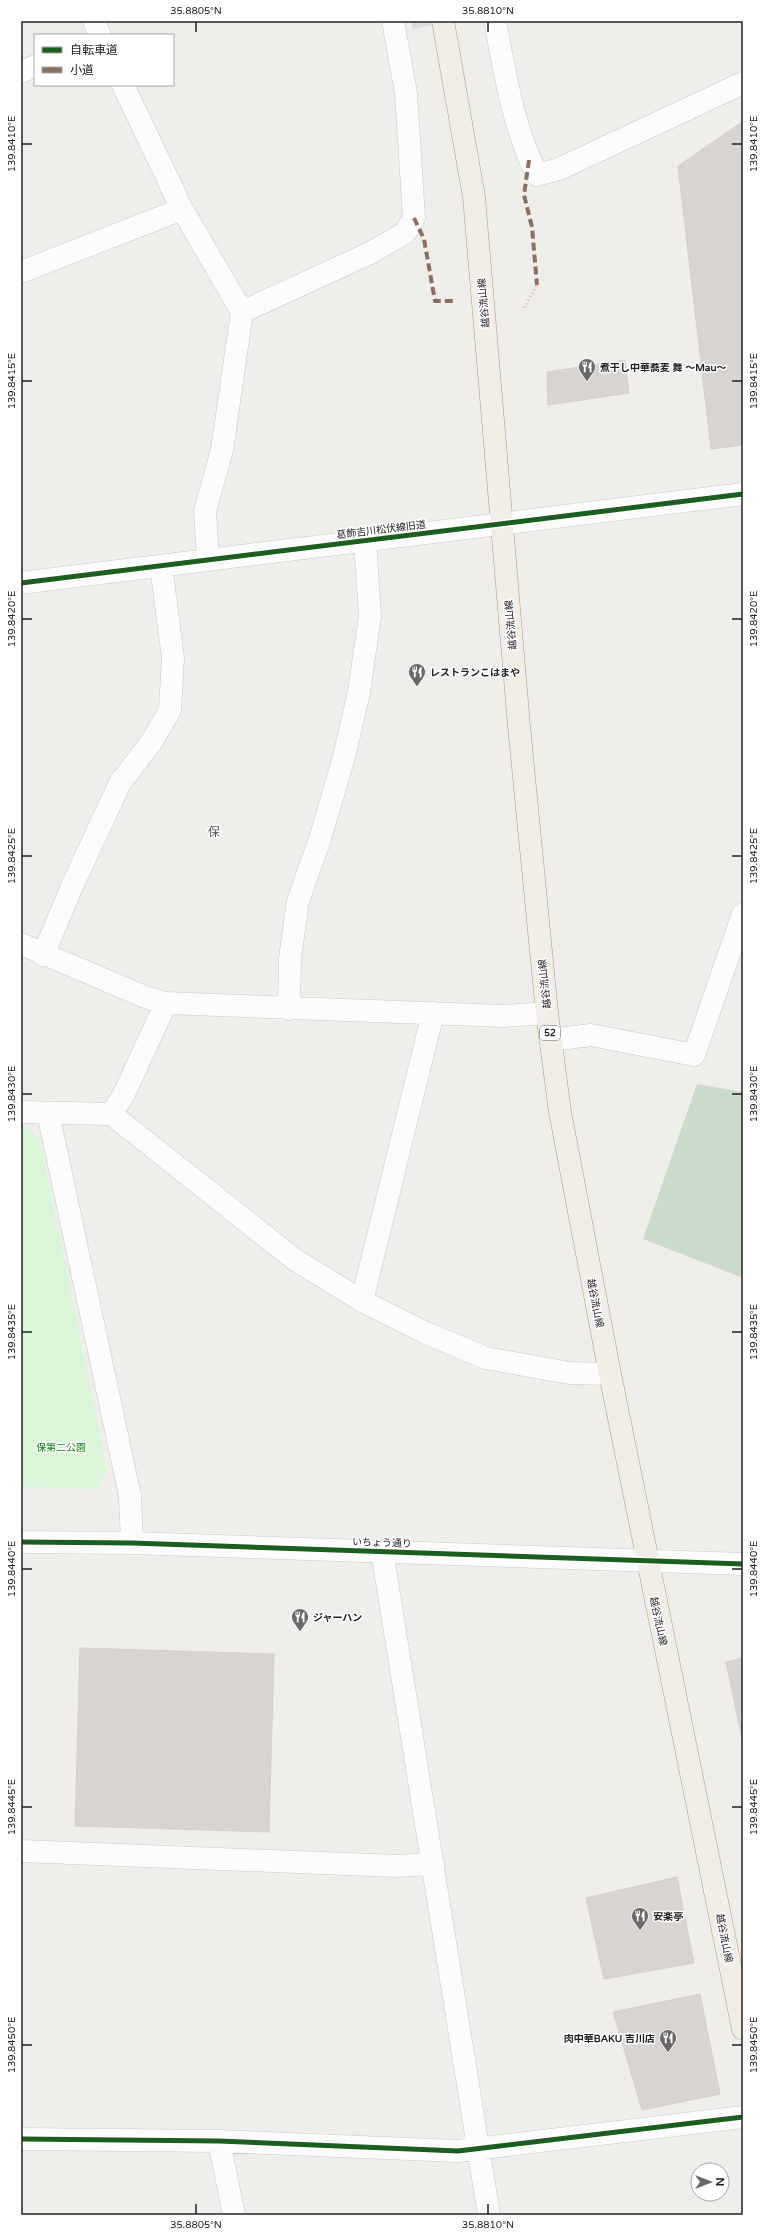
<svg xmlns="http://www.w3.org/2000/svg" width="764" height="2236" font-family="'Varela Round','Noto Sans JP',sans-serif">
<style>
.cemetery{fill:#cadbca}
.park{fill:#daf5da}
.pier{fill:#dedddd}
.building{fill:#d7d4d2;stroke:#d3d0cc}
.lines{fill:none;stroke-linecap:round;stroke-linejoin:round}
.minor-casing{stroke:#c9c8c7;stroke-width:23}
.major-casing{stroke:#a79c86;stroke-width:23}
.path{stroke:#dccecd;stroke-width:2.5;stroke-dasharray:2 2;stroke-linecap:butt}
.minor{stroke:#fdfcfc;stroke-width:22}
.major{stroke:#f3ede7;stroke-width:22}
.quiet{stroke:#8d6e63;stroke-width:4;stroke-dasharray:8 4;stroke-linecap:butt}
.cycleway-casing{stroke:#fff;stroke-width:8}
.cycleway{stroke:#1b5e20;stroke-width:5}
.ticks{fill:none;stroke:#222;stroke-width:1.5}
.labels{text-anchor:middle;stroke-width:3;stroke-linejoin:round;paint-order:stroke}
.shield{fill:#fff;stroke:#646464;stroke-width:1}
.shield-label{font-size:9px;font-weight:bold;fill:#222}
.street-label{font-size:10px;fill:#222;stroke:#fff}
.poi-label{font-size:10px;font-weight:bold;fill:#222;stroke:#fff;text-anchor:start}
.park-label{font-size:10px;fill:#0c8416;stroke:#fff}
.quarter-label{font-size:12px;fill:#555;stroke:#fff}
.neatline{fill:none;stroke:#222;stroke-width:1.5}
.ticks-label{font-size:10px;text-anchor:middle;fill:#222}
</style>
<rect width="100%" height="100%" fill="#f0eeeb"/>
<path class="cemetery" d="M697,1084L743,1092V1278L643,1239Z"/>
<path class="park" d="M21,1127H26L40,1140L107,1472L97,1489L21,1487Z"/>
<path class="pier" d="M411,21H453L413,29Z"/>
<path class="building" d="M742,122L743,445L711,449L678,166Z
M625,360L629,393L548,405L547,372Z
M80,1648L274,1654L269,1832L75,1826Z
M743,1658V1744L726,1662Z
M677,1877L694,1963L604,1979L586,1898Z
M700,1994L720,2094L642,2110L613,2012Z"/>
<g class="lines">
<defs>
<path id="minor" d="M94,21L100,35
M495,21C505,73 513,127 537,175L559,169L743,83
M21,72L35,66
M123,85L182,209L242,312L222,450L205,511L208,559
M21,272L182,209
M242,312L370,253L405,233L414,218L406,93L393,21
M21,583L743,494
M21,944L145,997L166,1003L504,1016L547,1013
M43,955L73,884L120,783L152,741L170,710L173,658L161,566
M289,1009L290,958L298,901L320,839L344,757L359,692L370,616L365,540
M551,1040L591,1035L694,1055L743,914
M21,1112L111,1114L294,1259L362,1301L426,1333L486,1358L569,1373L610,1374
M48,1113L130,1496L132,1543
M111,1114L123,1096L166,1003
M362,1301L433,1013
M21,1542L132,1543L743,1564
M382,1551L489,2215
M21,1851L396,1866L433,1864
M21,2139L219,2141L458,2151L743,2117
M219,2141L234,2215"/>
<path id="major" d="M443,21L474,197L519,726L547,1013L560,1112L610,1374L743,2029"/>
</defs>
<use href="#minor" class="minor-casing"/>
<use href="#major" class="major-casing"/>
<path class="path" d="M524,308L537,285"/>
<use href="#minor" class="minor"/>
<use href="#major" class="major"/>
<path class="quiet" d="M529,160L524,195L532,227L537,285
M414,218L424,239L435,301H453"/>
<defs>
<path id="cycleway" d="M21,583L743,494
M21,1542L132,1543L743,1564
M21,2139L219,2141L458,2151L743,2117"/>
</defs>
<use href="#cycleway" class="cycleway-casing"/>
<use href="#cycleway" class="cycleway"/>
</g>
<path class="ticks" d="M196,22V32M488,22V32M22,144H32M732,144H742M22,381H32M732,381H742M22,619H32M732,619H742M22,856H32M732,856H742M22,1094H32M732,1094H742M22,1332H32M732,1332H742M22,1569H32M732,1569H742M22,1807H32M732,1807H742M22,2045H32M732,2045H742M196,2204V2214M488,2204V2214"/>
<defs>
<symbol id="restaurant-pin" viewBox="-11 -11 22 30"><path d="M0 17L-7.5 6A9.5 9.5 0 1 1 7.5 6Z" fill="#6a6968" stroke="#fff"/><path d="M-5-6h1v4h1v-4h1v4h1v-4h1v5L-1.5 .5V6h-2V.5L-5-1ZM5-6V6H3V1.5H1.5Q1.5-4 5-6Z" fill="#fff"/></symbol>
</defs>
<g fill-rule="evenodd">
<use href="#restaurant-pin" x="577" y="357" width="20" height="27"/>
<use href="#restaurant-pin" x="407" y="662" width="20" height="27"/>
<use href="#restaurant-pin" x="290" y="1607" width="20" height="27"/>
<use href="#restaurant-pin" x="630" y="1906" width="20" height="27"/>
<use href="#restaurant-pin" x="658" y="2028" width="20" height="27"/>
</g>
<g class="labels">
<rect class="shield" x="540" y="1026" width="20" height="14" rx="3"/>
<g class="shield-label">
<text x="550" y="1036">52</text>
</g>
<g class="street-label">
<text transform="translate(483 303) rotate(-95)" y="4">越谷流山線</text>
<text transform="translate(381 529) rotate(-7)" y="4">葛飾吉川松伏線旧道</text>
<text transform="translate(510 625) rotate(-95)" y="4">越谷流山線</text>
<text transform="translate(544 984) rotate(-96)" y="4">越谷流山線</text>
<text transform="translate(596 1303) rotate(79)" y="4">越谷流山線</text>
<text transform="translate(382 1542) rotate(2)" y="4">いちょう通り</text>
<text transform="translate(659 1621) rotate(78)" y="4">越谷流山線</text>
<text transform="translate(725 1938) rotate(79)" y="4">越谷流山線</text>
</g>
<g class="poi-label">
<text x="600" y="371">煮干し中華蕎麦 舞 〜Mau〜</text>
<text x="430" y="676">レストランこはまや</text>
<text x="313" y="1621">ジャーハン</text>
<text x="653" y="1920">安楽亭</text>
<text x="655" y="2042" text-anchor="end">肉中華BAKU 吉川店</text>
</g>
<g class="park-label">
<text x="61" y="1451">保第二公園</text>
</g>
<g class="quarter-label">
<text x="214" y="836">保</text>
</g>
</g>
<rect width="764" height="2236" fill="none" stroke="#ffffff" stroke-width="44"/>
<rect x="34" y="34" width="140" height="52" fill="#ffffff" stroke="#a7a7a7"/>
<rect x="42" y="47" width="20" height="6" fill="#1b5e20" stroke="#a7a7a7"/>
<text x="70" y="54" font-size="12" fill="#222222">自転車道</text>
<rect x="42" y="67" width="20" height="6" fill="#8d6e63" stroke="#a7a7a7"/>
<text x="70" y="74" font-size="12" fill="#222222">小道</text>
<g transform="translate(710 2182) rotate(90)"><circle r="19" fill="#ffffff" stroke="#a7a7a7"/>
<path d="M0-3L7 15L0 10L-7 15Z" fill="#6a6968"/>
<text y="-6" font-size="11" font-weight="bold" text-anchor="middle" fill="#222222">N</text>
</g>
<rect x="22" y="22" width="720" height="2192" class="neatline"/>
<g class="ticks-label">
<text x="196" y="14">35.8805°N</text>
<text x="488" y="14">35.8810°N</text>
<text transform="translate(753 144) rotate(-90)" y="4">139.8410°E</text>
<text transform="translate(11 144) rotate(-90)" y="4">139.8410°E</text>
<text transform="translate(753 381) rotate(-90)" y="4">139.8415°E</text>
<text transform="translate(11 381) rotate(-90)" y="4">139.8415°E</text>
<text transform="translate(11 619) rotate(-90)" y="4">139.8420°E</text>
<text transform="translate(753 619) rotate(-90)" y="4">139.8420°E</text>
<text transform="translate(753 856) rotate(-90)" y="4">139.8425°E</text>
<text transform="translate(11 856) rotate(-90)" y="4">139.8425°E</text>
<text transform="translate(753 1094) rotate(-90)" y="4">139.8430°E</text>
<text transform="translate(11 1094) rotate(-90)" y="4">139.8430°E</text>
<text transform="translate(11 1332) rotate(-90)" y="4">139.8435°E</text>
<text transform="translate(753 1332) rotate(-90)" y="4">139.8435°E</text>
<text transform="translate(753 1569) rotate(-90)" y="4">139.8440°E</text>
<text transform="translate(11 1569) rotate(-90)" y="4">139.8440°E</text>
<text transform="translate(753 1807) rotate(-90)" y="4">139.8445°E</text>
<text transform="translate(11 1807) rotate(-90)" y="4">139.8445°E</text>
<text transform="translate(11 2045) rotate(-90)" y="4">139.8450°E</text>
<text transform="translate(753 2045) rotate(-90)" y="4">139.8450°E</text>
<text x="196" y="2228">35.8805°N</text>
<text x="488" y="2228">35.8810°N</text>
</g>
</svg>
